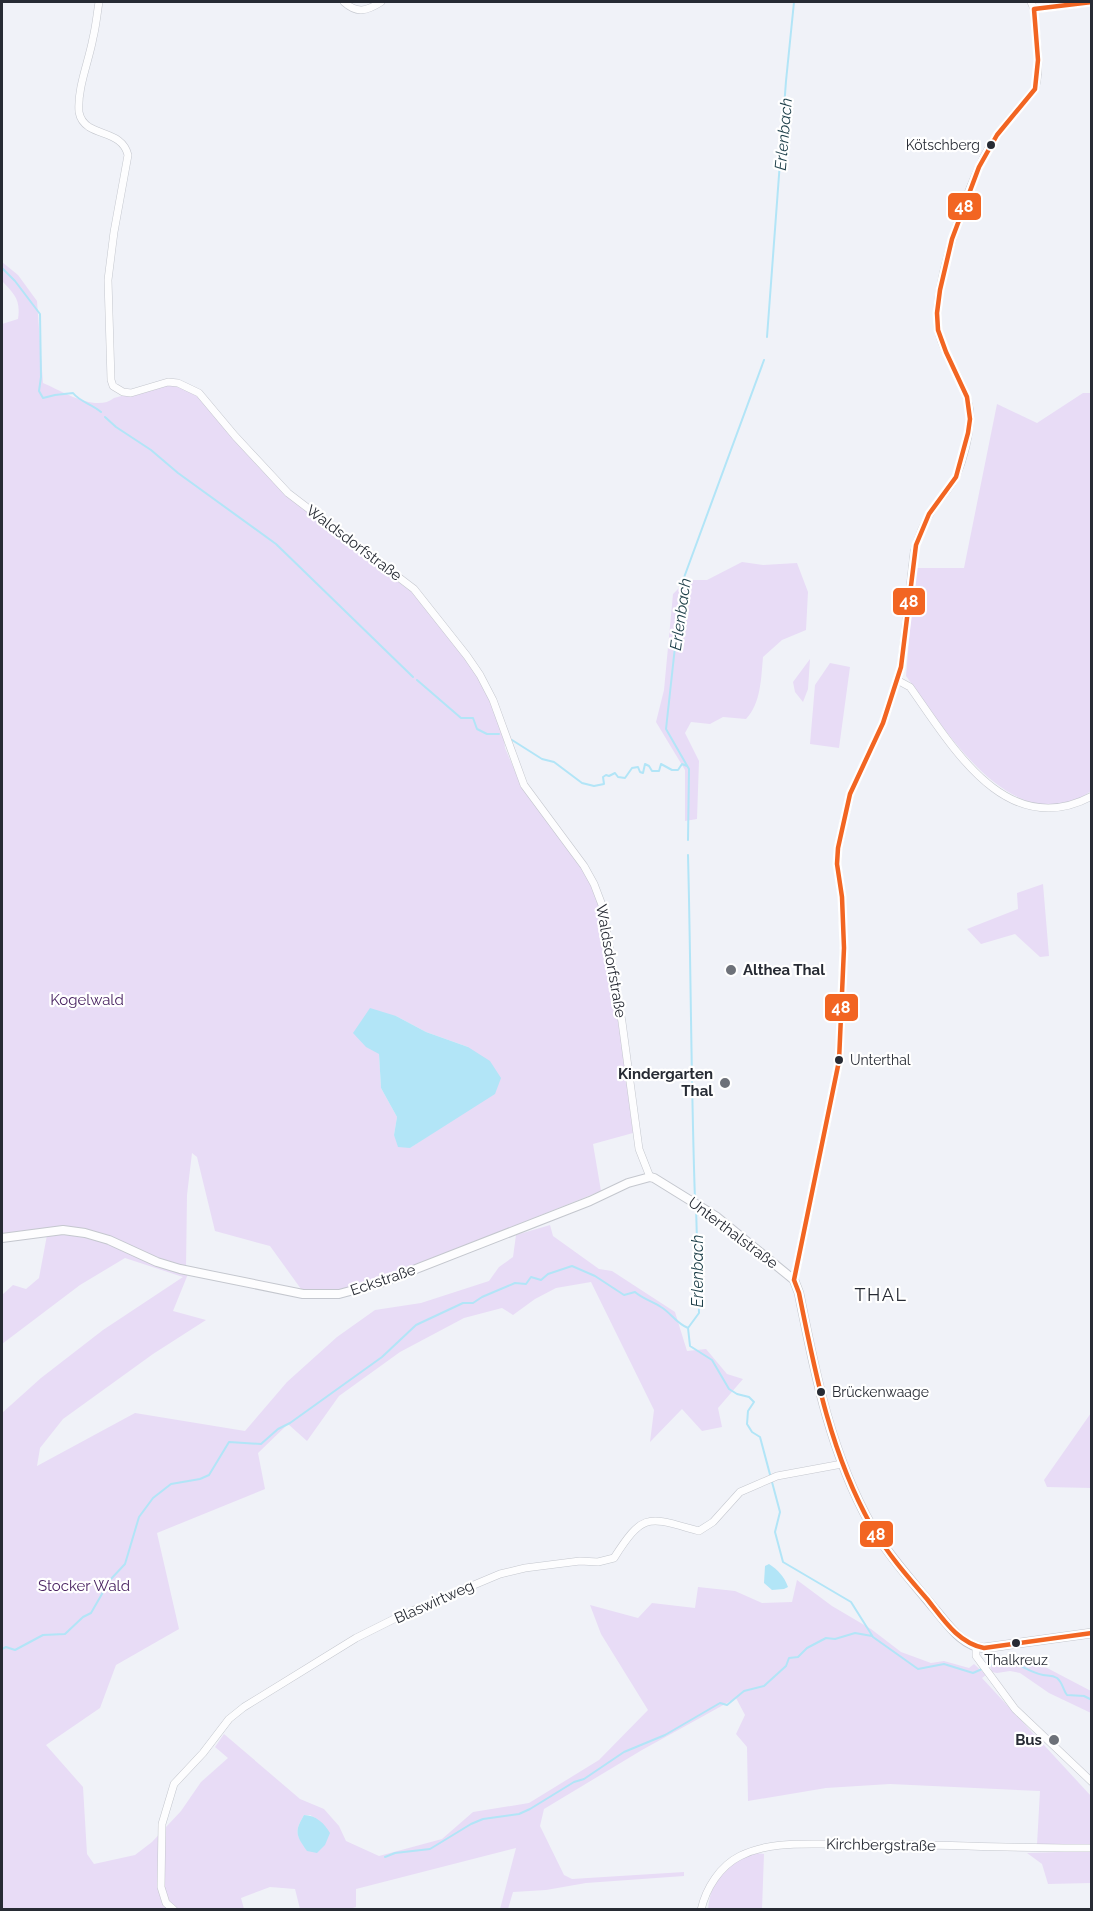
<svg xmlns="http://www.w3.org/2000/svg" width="1093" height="1911" font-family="Raleway,sans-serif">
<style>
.green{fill:#e8dcf6;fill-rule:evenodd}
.water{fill:#b2e5f7}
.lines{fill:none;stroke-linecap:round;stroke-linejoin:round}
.stream{stroke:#b2e5f7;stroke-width:2}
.minor-casing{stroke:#c4c7ce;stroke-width:8}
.tertiary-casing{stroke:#c4c7ce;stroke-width:10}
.minor{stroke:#fdfdfe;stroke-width:7}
.tertiary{stroke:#fdfdfe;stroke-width:8}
.bus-1-casing{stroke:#fff;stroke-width:9}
.bus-1{stroke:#f26522;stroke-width:4.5}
.bus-dot{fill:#272b34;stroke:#fff;stroke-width:2}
.poi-dot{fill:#6d7179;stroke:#fff;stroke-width:2}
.labels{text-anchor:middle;stroke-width:4.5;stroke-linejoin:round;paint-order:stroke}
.bus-label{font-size:14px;fill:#272b34;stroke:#fff;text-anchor:start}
.street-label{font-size:15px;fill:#272b34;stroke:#fff}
.poi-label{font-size:15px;font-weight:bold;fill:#272b34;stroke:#fff;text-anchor:end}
.park-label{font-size:15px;fill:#4a2462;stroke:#fff}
.water-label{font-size:16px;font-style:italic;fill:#1d3f49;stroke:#fff}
.quarter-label{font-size:18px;letter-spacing:1.5px;fill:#272b34;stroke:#fff}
.line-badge{stroke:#fff;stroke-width:2}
.badge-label{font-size:16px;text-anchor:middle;font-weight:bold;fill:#fff}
</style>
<rect width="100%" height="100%" fill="#f0f2f8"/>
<path class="green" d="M2,262L18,275L37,301L43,383C62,391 96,413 114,398L169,383L177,385L197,394L251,459L271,480L412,589L478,676L503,730L505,748L521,785L582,868L593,886L599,905L619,1021L633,1133L593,1144L601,1191L379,1280L338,1290L301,1289L270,1246L215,1231L197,1157L192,1153L187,1195L186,1268L89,1231L2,1235V324L18,319C21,299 14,294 2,281ZM396,1016L426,1032L468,1047L443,1126L410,1148L394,1135L397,1117L381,1088L379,1054Z
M1083,393H1091V791C1086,794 1081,798 1075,800C1003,829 941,723 906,676L915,568H964L997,404L1037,423Z
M742,562L763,565L797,563L808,592L806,630L782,640L763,657C761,679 761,703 746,719L723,717L710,724L691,722L685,733L699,761L697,819L685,821V770L656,722L664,690L673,594L687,580H707Z
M810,659L808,689L803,702L795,692L793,682Z
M830,663L850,667L839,748L810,744L815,685Z
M1043,884L1049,956L1040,957L1015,934L981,944L967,929L1018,909L1017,893Z
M550,1225L553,1236L599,1269L612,1271L675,1312L687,1351L706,1349L727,1374L743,1379L718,1408L722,1427L702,1431L682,1409L650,1442L654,1410L591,1282L556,1288L535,1299L513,1315L502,1308L464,1318L400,1352L339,1396L307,1441L288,1424L258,1453L265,1489L157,1533L179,1629L116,1665L100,1708L46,1745L83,1787L87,1854L94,1864L135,1855L152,1842L181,1811L201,1782L228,1758L215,1747L224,1734L300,1799L324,1809L339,1826L346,1841L379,1856L442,1839L473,1812L529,1803L599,1760L648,1710L601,1634L590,1605L638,1618L652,1603L695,1608L698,1587L735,1591L762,1603L792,1602L797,1580L832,1606L871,1629L901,1652L931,1663L944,1661L969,1668L974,1664L986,1675L982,1678L1091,1796V1844L1037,1845L1040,1791L890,1784L826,1788L748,1801L747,1747L736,1734L745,1715L736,1698L642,1750L544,1809L540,1826L564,1875L572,1879L684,1872V1876L586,1883L546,1890L513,1892L508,1909H500L516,1848L356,1889V1907L349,1909H300L295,1889L270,1887L241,1898L244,1909H2V1413L41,1378L103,1330L183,1277L125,1258L80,1285L2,1344V1295L13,1285L26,1289L39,1278L47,1235C65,1235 83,1235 99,1241C129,1251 156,1270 188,1274L173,1311L206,1320L153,1354L63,1419L40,1448L37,1466L135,1413L245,1431L287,1382L337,1337L375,1310L421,1303L489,1281L499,1267L513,1257L516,1235ZM304,1815H310L317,1819L307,1850C296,1835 294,1832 304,1815Z
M1091,1413V1488L1047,1487L1044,1480Z
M995,1657L1030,1659L1091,1691V1713L1049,1693L1020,1673L1010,1671L997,1673L992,1672L989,1662Z
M1091,1851V1883L1048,1884L1042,1864L1027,1853Z
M756,1853L764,1854L762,1909L708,1910C711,1877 727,1863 756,1853Z"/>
<path class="water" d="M370,1008L396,1016L426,1032L468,1047L490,1061L501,1078L495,1094L410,1148L398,1147L394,1135L397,1117L381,1088L379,1054L366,1047L353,1033Z
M769,1564C778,1570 784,1576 788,1587L784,1589L772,1590L764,1583L765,1566Z
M304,1815C316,1815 325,1824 330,1833L325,1845L317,1853L307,1851C296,1835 294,1832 304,1815Z"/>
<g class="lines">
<path class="stream" d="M2,268L15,281L40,314L41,377L39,391L43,398L55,395L73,393C80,402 92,404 101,412
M767,337L786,81L794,2
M105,417L116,427L151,450L178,473L276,544L413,677
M417,680L461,718H473L477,729L487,734H499
M512,740L542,759L554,762L582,783L594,786L604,784L603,777L606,775L609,776L615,773L618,777L625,778L632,768L638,767L640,772L643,773L645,764L649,766L652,771H659L661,764L672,770H678L682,764L687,766
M688,840L689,769L666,729L682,583L764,360
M688,855C691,970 691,1085 695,1200
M696,1206L699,1313L688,1328L690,1346L712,1360L729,1389L737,1394L749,1397L754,1402L748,1411L747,1424L752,1432L760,1437L780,1512L775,1532L783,1562L851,1602L873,1637L918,1669L944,1664L973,1673L982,1669
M2,1649L6,1647L15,1650L43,1635L65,1634L83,1617L91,1613L110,1580L125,1564L139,1517L153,1498L171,1484L200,1479L209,1475L229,1442L261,1444L278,1429L290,1423L382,1357L416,1325L463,1303H473L482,1297L515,1283L526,1284L531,1277L541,1280L548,1274L572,1266L595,1276L624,1295L635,1292C643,1299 652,1301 661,1307C671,1313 676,1323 688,1328
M987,1667C1014,1653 1019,1670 1043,1675C1048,1676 1052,1675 1057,1678C1063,1683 1063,1690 1067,1695L1084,1696L1092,1700
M385,1857L395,1853L430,1849L471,1824L483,1819L519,1814L530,1809L574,1782L584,1779L624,1752L665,1735L720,1703L727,1705L744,1691L764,1686L786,1666L789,1658L798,1657L807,1648L826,1638L835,1639L855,1633L872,1636"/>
<defs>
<path id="minor" d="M99,2C97,14 96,26 93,38C89,61 77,88 79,112C80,118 83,123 89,127C104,136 123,135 128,155L114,232L108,280L111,380L113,386L123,392L131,393L168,382L178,383L199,393L235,436L288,493L414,589L467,656L480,675L493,700L524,785L584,866L594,884L602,905L622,1022L639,1149L650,1177
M344,2C357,14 367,11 381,2
M1034,9L1092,2
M897,680L910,687C952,746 1006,842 1092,796
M794,1280L839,1061L844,948L842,897L837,864L838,848L850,794L883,723L901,667L914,552C919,533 926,518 937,503C944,494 951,486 956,477C963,460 969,437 970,419C972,391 944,359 938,330C931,291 967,186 987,151C999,129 1019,109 1035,89C1042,64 1035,36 1034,9L1031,2
M976,1648V1656L1015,1709L1092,1782
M174,1910L166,1903L161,1887L162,1824L174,1784L203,1753L229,1719L244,1707L356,1638L400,1616L500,1574L525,1568L580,1561L598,1562L614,1558C644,1511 648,1517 699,1531L713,1522L740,1492L777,1476L842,1464
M701,1910C706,1888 720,1866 740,1856C772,1840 810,1845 844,1844C927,1843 1009,1849 1092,1848"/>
<path id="tertiary" d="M2,1238L63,1230L85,1233L109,1240L157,1262L180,1269L303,1294H339L380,1283L590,1201L628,1183L650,1177L654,1178L717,1217L794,1280L799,1293C815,1374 831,1455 872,1527C889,1556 912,1581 933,1607C947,1623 962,1647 984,1648L1092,1633"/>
</defs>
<use href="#minor" class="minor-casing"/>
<use href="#tertiary" class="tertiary-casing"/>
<use href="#minor" class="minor"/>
<use href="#tertiary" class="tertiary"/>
<defs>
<path id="bus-1" d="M794,1280L839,1061L844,948L842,897L837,864L838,848L850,794L883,723L901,667L916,545L929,514L956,477L968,433L970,419L967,397L946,352L938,330L937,313L940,290L952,239L979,167L997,135L1035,89L1038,60L1034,9L1092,2
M794,1280L799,1293C815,1373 831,1455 872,1527C887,1553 907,1576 927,1599C943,1619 958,1643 984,1648L1092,1633"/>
</defs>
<use href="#bus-1" class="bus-1-casing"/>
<use href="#bus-1" class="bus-1"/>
</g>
<g class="bus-dot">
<circle cx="991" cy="145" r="5"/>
<circle cx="839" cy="1060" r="5"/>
<circle cx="821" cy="1392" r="5"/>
<circle cx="1016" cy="1643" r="5"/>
</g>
<g class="poi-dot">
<circle cx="731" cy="970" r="6"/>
<circle cx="725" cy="1083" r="6"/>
<circle cx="1054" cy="1740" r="6"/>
</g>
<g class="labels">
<g class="bus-label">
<text x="980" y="150" text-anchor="end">Kötschberg</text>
<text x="850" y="1065">Unterthal</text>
<text x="832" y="1397">Brückenwaage</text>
<text x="1016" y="1665" text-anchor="middle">Thalkreuz</text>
</g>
<g class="street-label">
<text transform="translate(354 543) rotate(37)" y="5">Waldsdorfstraße</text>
<text transform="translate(611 961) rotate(80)" y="5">Waldsdorfstraße</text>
<text transform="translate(733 1233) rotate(37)" y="5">Unterthalstraße</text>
<text transform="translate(383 1280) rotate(-19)" y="5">Eckstraße</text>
<text transform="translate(434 1602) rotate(-24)" y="5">Blaswirtweg</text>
<text transform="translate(881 1845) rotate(1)" y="5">Kirchbergstraße</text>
</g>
<g class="poi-label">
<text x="743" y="975" text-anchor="start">Althea Thal</text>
<text x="713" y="1079">Kindergarten<tspan x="713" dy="17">Thal</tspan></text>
<text x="1042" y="1745">Bus</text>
</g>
<g class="park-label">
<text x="87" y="1005">Kogelwald</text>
<text x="84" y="1591">Stocker Wald</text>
</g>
<g class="water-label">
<text transform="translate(783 134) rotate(-85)" y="6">Erlenbach</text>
<text transform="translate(680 614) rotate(-82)" y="6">Erlenbach</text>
<text transform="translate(697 1271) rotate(-90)" y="6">Erlenbach</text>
</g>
<g class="quarter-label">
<text x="881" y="1301">THAL</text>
</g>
</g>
<g class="line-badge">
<rect x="947" y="192" width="35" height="29" rx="6" fill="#f26522"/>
<rect x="892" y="587" width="34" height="29" rx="6" fill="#f26522"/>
<rect x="824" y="993" width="35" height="29" rx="6" fill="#f26522"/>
<rect x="859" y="1520" width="35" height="28" rx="6" fill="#f26522"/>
</g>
<g class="badge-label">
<text x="964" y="212">48</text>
<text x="909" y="607">48</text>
<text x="841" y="1013">48</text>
<text x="876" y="1540">48</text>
</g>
<rect width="1093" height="1911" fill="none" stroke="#272b34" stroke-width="6"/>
</svg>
